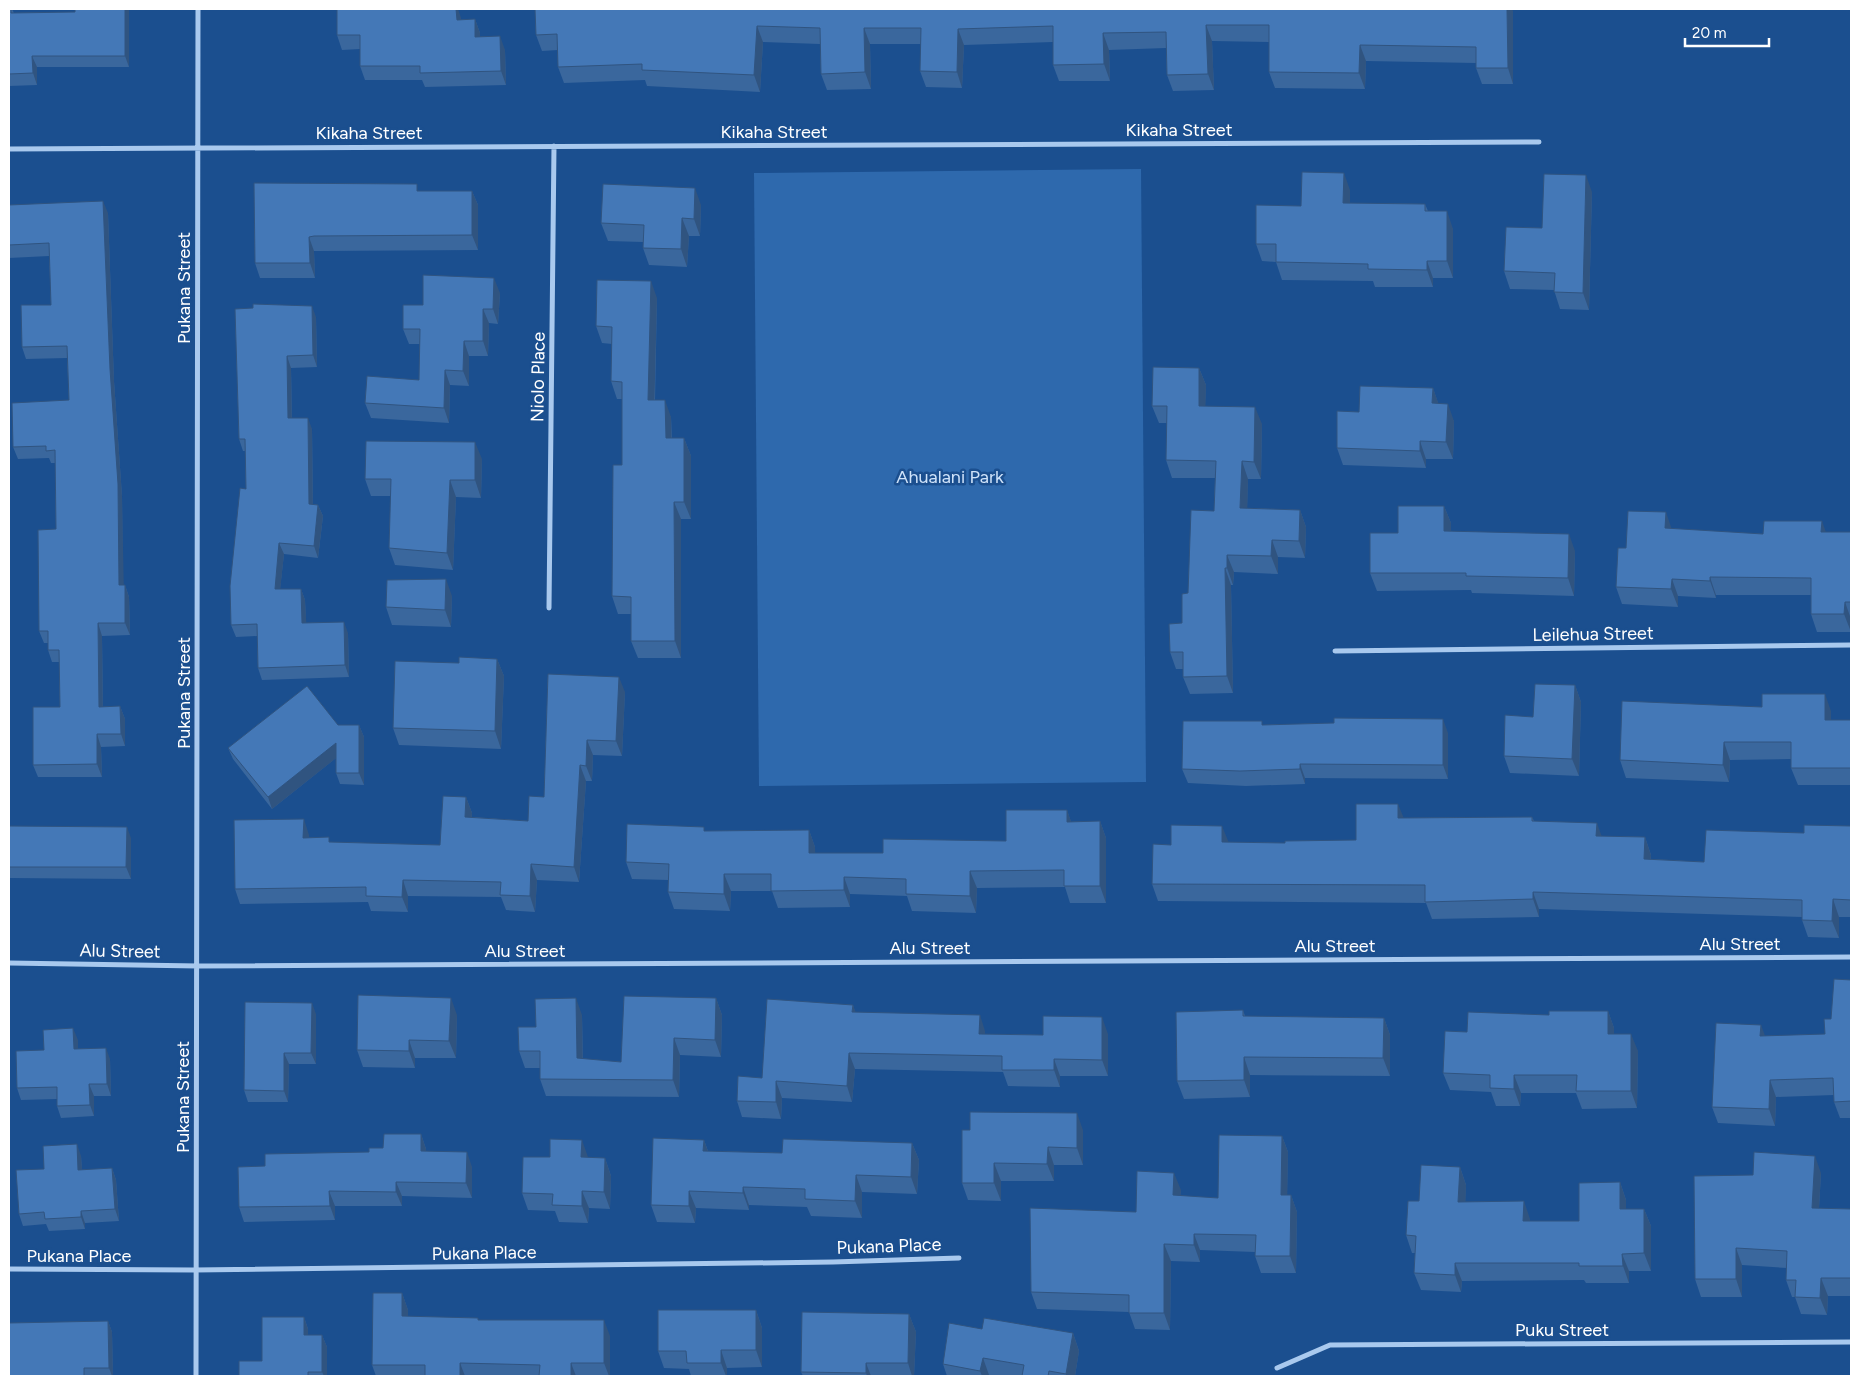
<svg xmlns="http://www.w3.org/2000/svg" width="1860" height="1385" font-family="Figtree,sans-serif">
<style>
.green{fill:#2e69ad}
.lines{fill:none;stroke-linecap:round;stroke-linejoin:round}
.minor{stroke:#a9c9ee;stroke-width:5}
.wall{fill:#3a679d}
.shaded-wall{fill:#305480}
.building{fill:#4478b7;stroke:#305480}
.labels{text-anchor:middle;stroke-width:5;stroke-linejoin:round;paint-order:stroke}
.street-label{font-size:18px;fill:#fff;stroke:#1b4f8f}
.park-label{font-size:18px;fill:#cfe3fa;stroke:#1b4f8f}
</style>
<rect width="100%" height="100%" fill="#1b4f8f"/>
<path class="green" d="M1141,169L1146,782L759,786L754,173Z"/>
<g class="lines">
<path class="minor" d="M9,149L1539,142
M549,608L554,146
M1335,651L1851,645
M9,963L198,966L1851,957
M9,1269L195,1270L833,1262L959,1258
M1277,1368L1330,1345L1851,1342
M196,1376L198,9"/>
</g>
<path class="wall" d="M9,9H12L14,13L75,12L129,9V67H37V85L9,86Z
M535,9L1513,11V84H1482L1476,68V63L1366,61L1365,89L1275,88L1269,72V42L1212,41L1214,90L1173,91L1167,75L1166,48L1109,50L1110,81H1059L1053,65V42L964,45L962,88L926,87L920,71L921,44H870L871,89L827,90L821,74L820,44L763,42L760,92L647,86L645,80L564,83L558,67V50L542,51L536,35Z
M461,18V20L475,19L480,33V37L505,50L506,85L425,87L422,80H365L360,66V49L342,50L337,35Z
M254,183L420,191H472L478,205V250L320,251H314L315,278H260L255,263Z
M1350,190V203L1425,204L1428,211L1453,229V278H1433V287H1375L1373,281L1282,280L1276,262L1262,261L1256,244L1301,206Z
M1592,192L1589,310L1560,309L1554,290L1510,289L1504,271L1542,228Z
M9,205L108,213L114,381L122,496L123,585H125L129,597L130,635L102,636L103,707L120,706L125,719V746L101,747L102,777H38L33,765L60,707L59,662H52L48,650V643H44L39,631L56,529L55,463H51L49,458L18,459L13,447L69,400L67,358L26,359L22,347L51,305L49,256L9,258Z
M701,205L700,236H689L687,267L649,265L643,248V242L608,241L601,223Z
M500,293L498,324L489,323L488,356H469V386L450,385L449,423L371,418L365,403L419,380L420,344H409L403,329L423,305Z
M657,298L655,400L671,417L672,438H684L691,456V519H681V658H638L631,641V614H618L612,596L622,465V399H617L611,381L612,344L602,343L596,326Z
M235,309L316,317L317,367L291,368L292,418L312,429L313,504L318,505L323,516L318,558L284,554L280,589H301L305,600L306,623L348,633L349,677L262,680L258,668L257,636L236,637L231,625L246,489L245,451H243L239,439Z
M1199,368L1206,385L1205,406L1262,424L1261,479H1248L1247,508L1300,510L1306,527L1305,558L1278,557V574L1234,572L1233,585H1231L1233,693L1190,694L1183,677V669H1176L1170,652L1182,623L1188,593L1214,511L1215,478H1172L1166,460L1167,423H1159L1152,406Z
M1433,388L1438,403L1454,421L1453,459H1426V468L1343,465L1337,448L1359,412Z
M482,459L481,498L456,497L453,570L395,565L389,548L391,496H371L365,479Z
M1444,506L1451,523V531L1575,551L1574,596L1472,593L1471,590L1377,591L1370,573L1398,533Z
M1672,529L1763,534L1826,532H1851V632H1817L1811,614V595H1716V598L1678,596V607L1622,604L1616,587Z
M452,596L451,627L392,625L386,607Z
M497,659L504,676L501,749L399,745L393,728L459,663Z
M548,674L625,692L622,756L593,755L592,781H586L579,882L537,880L535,912L506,910L501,897L408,896V912L371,911L368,902L240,904L235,889L309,835V838L331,842L440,845L466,797L472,813V817L528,821L544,797Z
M1575,685L1581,702L1579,776L1510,773L1504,756L1533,717Z
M1831,711V720H1851V785H1798L1791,768V759L1730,760L1729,782L1626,778L1620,760Z
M1334,723L1448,733V779L1305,778V784L1246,786L1188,783L1182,769L1263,725Z
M338,725H359L364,737V785L340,784L336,773V758L272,809L233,759L228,748Z
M1067,810L1071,822L1100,821L1106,838V903H1070L1065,887L977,888L976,913L912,911L907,896L850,894V907L778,908L772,891H731L730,911L674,909L668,892V880L632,879L626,862L705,831L809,830L815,847V853H883L1006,841Z
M1532,817L1534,821L1602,836L1645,837L1651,855V859L1704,862L1804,833L1851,826V917H1839V938L1808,937L1802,920V917L1539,909V917L1432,919L1426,903L1158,901L1152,884L1171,845L1228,842L1285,843L1356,840L1403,818Z
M9,826L131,838V879L9,878Z
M1851,980V1118H1840L1834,1102V1095L1776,1097L1775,1126L1718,1123L1712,1107L1825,1034L1831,1019Z
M716,998L722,1015L721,1057L680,1055L679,1097L546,1096L540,1079V1068H525L519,1051L536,1027L582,1015L583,1059L621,1062Z
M853,1005L855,1012L985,1031V1034L1043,1035L1108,1034V1076H1060V1087L1008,1086L1003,1072L855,1069L852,1102L782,1098L781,1119L742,1117L737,1101L762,1078Z
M1243,1010L1245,1016L1384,1018L1390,1035V1076L1250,1075V1097L1184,1099L1177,1081Z
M1608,1011L1614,1028V1034L1638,1051L1637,1108L1582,1109L1576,1093H1521L1520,1106H1496L1491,1092L1450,1090L1443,1073L1467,1032L1549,1015Z
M316,1014V1064H289L288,1102H248L244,1090Z
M457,1015L456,1058H415V1068L363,1067L357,1050Z
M78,1040V1049L110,1059L111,1096H94V1116L61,1118L57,1106V1099L21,1100L17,1088L44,1050Z
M962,1130H1083V1165H1054V1181H1001V1201L968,1200L962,1183Z
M421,1134L426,1149V1151L472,1167V1198L402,1196V1206H335V1220L244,1222L239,1207L369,1152L383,1148Z
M1282,1136L1288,1152L1287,1195H1291L1297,1212L1296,1273H1261L1255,1256V1252L1200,1250V1262L1171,1261L1170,1330L1135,1329L1129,1312L1037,1309L1031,1292L1136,1212L1181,1190L1180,1196L1218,1198Z
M704,1140L708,1151L782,1153L912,1143L919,1160L917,1194L862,1192V1218L811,1216L807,1207L749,1205V1210L696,1208L695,1223L657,1222L651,1205Z
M81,1156L82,1170L112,1168L116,1180L119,1221L85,1223V1229L49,1231L46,1224L23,1226L19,1214L44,1169Z
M588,1158H605L611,1176L610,1209L589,1208L588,1223L559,1222L555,1211L528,1210L522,1193Z
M1460,1167L1466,1185L1465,1202L1530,1219V1221H1579L1620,1182L1626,1200V1209H1644L1651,1226V1271H1629V1283H1586L1584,1280L1462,1281L1461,1292L1421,1290L1414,1273L1415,1253H1412L1406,1235L1419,1201Z
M1821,1173L1819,1208L1851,1209V1296H1828L1827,1315L1801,1314L1795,1297H1792L1786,1280L1787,1268L1742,1265V1297H1701L1695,1279L1753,1175Z
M402,1293L408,1310V1317L479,1320L610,1336V1376H376L372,1365Z
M756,1310L762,1328V1367L727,1368V1376H691L689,1369L664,1368L658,1351Z
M909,1314L916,1332L914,1376H803L801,1372Z
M304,1317L308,1329V1335H322L327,1347V1376H239L262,1361Z
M108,1321L112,1332L113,1376H9Z
M982,1329L1073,1333L1079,1351L1075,1376H994L989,1375V1376H947L943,1364Z"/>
<path class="shaded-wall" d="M125,9H129V67L125,56Z
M456,9H458L461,18L462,34L457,20Z
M1507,9H1512L1513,11V84L1508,68Z
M475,19L480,33V51L475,37Z
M1206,25L1212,41L1214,90L1208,74Z
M757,26L763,42L760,92L754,75Z
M864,28L870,44L871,89L865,72Z
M958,29L964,45L962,88L957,72Z
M1103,33L1109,50L1110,81L1104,64Z
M500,36L505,50L506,85L501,71Z
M1360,45L1366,61L1365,89L1359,73Z
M32,56L37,67V85L33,73Z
M1344,173L1350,190V220L1343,203Z
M1586,175L1592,192L1589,310L1583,293Z
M695,188L701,205L700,236L694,219Z
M472,191L478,205V250L472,235Z
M103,201L108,213L114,381L122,496L124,597L119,585Z
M1447,211L1453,229V278L1447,261Z
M682,218L689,236L687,267L681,249Z
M309,237L314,251L315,278L310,263Z
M1427,261L1433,278V287L1427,270Z
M494,278L500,293L498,324L493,309Z
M651,281L657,298L654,417L648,400Z
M312,306L316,317L317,367L313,355Z
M483,309L489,323L488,356L483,341Z
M464,341L469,356V386L463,371Z
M287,356L291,368L292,430L288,418Z
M1199,368L1206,385L1205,423L1199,406Z
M445,370L450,385L449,423L444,408Z
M1433,388L1439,405L1432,403Z
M665,400L671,417L672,456L666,438Z
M1448,404L1454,421L1453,459L1446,442Z
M1255,407L1262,424L1261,479L1254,462Z
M308,418L312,429L313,515L309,504Z
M684,438L691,456V519L684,502Z
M1420,441L1426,459V468L1420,451Z
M475,442L482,459L481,498L475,480Z
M1242,461L1248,479L1247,525L1240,508Z
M450,480L456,497L453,570L447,553Z
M674,502L681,519V658L675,641Z
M318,505L323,516L318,558L314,546Z
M1444,506L1451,523V548L1444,531Z
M1300,510L1306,527L1305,558L1299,541Z
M1666,512L1672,530L1665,528Z
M1822,521L1828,538L1821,532Z
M1569,534L1575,551L1574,596L1568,578Z
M1272,540L1278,557V574L1271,556Z
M279,543L284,554L279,601L275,589Z
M1227,555L1234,572L1233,585L1227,568Z
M1225,568L1231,585L1233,693L1227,676Z
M1710,577L1716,595V598L1710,581Z
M446,579L452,596L451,627L445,610Z
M1672,579L1678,596V607L1671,589Z
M125,585L129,597L130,635L125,623Z
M301,589L305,600L307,635L302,623Z
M1845,602L1851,619V632L1844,614Z
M344,622L348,633L349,677L345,665Z
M98,623L102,636L103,719L99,707Z
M497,659L504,676L501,749L495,731Z
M619,677L625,692L622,756L616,741Z
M1575,685L1581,702L1579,776L1572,759Z
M1825,694L1831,711V737L1825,720Z
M120,706L125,719V746L121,734Z
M1443,719L1448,733V779L1443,765Z
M359,725L364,737V785L359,773Z
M97,734L101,747L102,777L97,764Z
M587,740L593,755L592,781L586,766Z
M1724,742L1730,760L1729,782L1723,765Z
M336,743L340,755L272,809L268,797Z
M1300,764L1305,778V784L1300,769Z
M580,765L586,781L579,882L574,867Z
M466,797L472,813L471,832L465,817Z
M1398,804L1405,821L1398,818Z
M1067,810L1073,827L1067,822Z
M304,819L309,835V853L303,838Z
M1100,821L1106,838V903L1100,886Z
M1597,823L1603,840L1596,836Z
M1222,826L1229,843L1222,842Z
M127,827L131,838V879L126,867Z
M809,830L815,847L816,870L809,853Z
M1645,837L1651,855L1650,876L1644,859Z
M531,864L537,880L535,912L530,896Z
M970,871L977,888L976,913L970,896Z
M724,874L731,891L730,911L724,894Z
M844,877L850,894V907L844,890Z
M403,880L408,896V912L402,897Z
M1533,892L1539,909V917L1533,899Z
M1833,899L1839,917V938L1832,921Z
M451,998L457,1015L456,1058L449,1041Z
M576,998L582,1015L583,1075L577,1058Z
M716,998L722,1015L721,1057L715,1040Z
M312,1003L316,1014V1064L311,1053Z
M853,1005L859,1021L852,1012Z
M1608,1011L1614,1028V1051L1608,1034Z
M980,1015L985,1031V1050L979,1034Z
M1102,1017L1108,1034V1076L1102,1060Z
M1384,1018L1390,1035V1076L1383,1058Z
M1761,1025L1767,1041L1760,1036Z
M73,1028L78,1040V1061L74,1049Z
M1631,1034L1638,1051L1637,1108L1631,1091Z
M674,1038L680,1055L679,1097L673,1080Z
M409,1040L415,1058V1068L409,1051Z
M106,1048L110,1059L111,1096L107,1084Z
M284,1053L289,1064L288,1102L284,1091Z
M849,1053L855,1069L852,1102L847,1086Z
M1244,1057L1250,1075V1097L1244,1080Z
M1054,1059L1060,1076V1087L1054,1070Z
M1514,1075L1521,1093L1520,1106L1514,1089Z
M1770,1080L1776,1097L1775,1126L1769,1109Z
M776,1081L782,1098L781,1119L776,1102Z
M89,1084L94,1096V1116L90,1105Z
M1077,1113L1083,1130V1165L1077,1148Z
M421,1134L426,1149V1166L421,1151Z
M1282,1136L1288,1152L1287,1211L1281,1195Z
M582,1140L588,1157V1175L581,1157Z
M704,1140L710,1157L703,1151Z
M912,1143L919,1160L917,1194L911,1177Z
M77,1144L81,1156L83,1182L78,1170Z
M1048,1147L1054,1165V1181L1047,1164Z
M467,1152L472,1167V1198L466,1183Z
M1815,1156L1821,1173L1818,1226L1812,1208Z
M605,1158L611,1176L610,1209L604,1192Z
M994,1163L1001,1181V1201L994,1183Z
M1460,1167L1466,1185L1465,1219L1458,1202Z
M112,1168L116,1180L119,1221L115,1209Z
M1174,1173L1181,1190L1179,1212L1173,1195Z
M856,1175L862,1192V1218L855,1201Z
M396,1182L402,1196V1206L396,1192Z
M1620,1182L1626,1200V1226L1620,1209Z
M743,1187L749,1205V1210L743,1193Z
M329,1191L335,1206V1220L330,1206Z
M582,1191L589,1208L588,1223L582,1206Z
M689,1191L696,1208L695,1223L689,1206Z
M1291,1195L1297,1212L1296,1273L1290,1256Z
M1524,1201L1530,1219V1238L1523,1221Z
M1644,1209L1651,1226V1271L1644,1253Z
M81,1211L85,1223V1229L81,1217Z
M1194,1234L1200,1250V1262L1194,1245Z
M1164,1244L1171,1261L1170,1330L1164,1313Z
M1736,1248L1742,1265V1297L1736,1279Z
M1622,1254L1629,1271V1283L1623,1266Z
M1455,1263L1462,1281L1461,1292L1455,1275Z
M1821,1278L1828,1296L1827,1315L1820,1298Z
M402,1293L408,1310V1333L402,1316Z
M756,1310L762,1328V1367L756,1350Z
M909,1314L916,1332L914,1376H912L908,1363Z
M304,1317L308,1329V1347L304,1335Z
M604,1320L610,1336V1376H609L604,1363Z
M108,1321L112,1332L113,1376H112L109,1368Z
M1073,1333L1079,1351L1075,1376H1066V1374Z
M322,1335L327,1347V1376H324L322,1372Z
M721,1350L727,1368V1376H726L721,1363Z
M983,1358L989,1375V1376H982L980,1371Z
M460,1363L465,1376H460Z
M571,1363L576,1376H571Z
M866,1363L871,1376H867L866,1373Z"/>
<path class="building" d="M9,9H11V13L75,12V9H125V56H32L33,73L9,74Z
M337,9H456L457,20L475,19V37L500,36L501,71L420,73V66H360V35H337Z
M535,9H1507L1508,68H1476V47L1360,45L1359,73L1269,72V25H1206L1208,74L1167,75L1166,32L1103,33L1104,64L1053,65V26L958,29L957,72L920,71L921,28H864L865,72L821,74L820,28L757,26L754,75L642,70V64L558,67L557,34L536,35Z
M1302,172L1344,173L1343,203L1425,204V211H1447V261H1427V270L1368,269V264L1276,262V244H1256V205L1301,206Z
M1544,174L1586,175L1583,293L1554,292L1555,273L1504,271L1506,227L1542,228Z
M254,183L417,184V191H472V235L314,236L309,237L310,263H255Z
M603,184L695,188L694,219L682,218L681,249L643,248L644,225L601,223Z
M103,201L110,369L118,484L119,585H125V623H98L99,707L120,706L121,734H97V764L33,765V707H60L59,650H48V631H39L38,530L56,529L55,450L46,451V446L13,447L12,403L69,400L67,346L22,347L21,305H51L49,243L9,245V205Z
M423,275L494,278L493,309H483V341H464L463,371L445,370L444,408L365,403L367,376L419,380L420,329H403V305H423Z
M597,280L651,281L648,400H665L666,438H684V502H674L675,641H631V597L612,596L613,465H622V382L611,381L612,327L596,326Z
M253,304L312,306L313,355L287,356L288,418H308L309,504L318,505L314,546L279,543L275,589H301L302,623L344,622L345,665L258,668L257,624L231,625L230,586L240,488L246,489L245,439H239L235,309L253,308Z
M1153,367L1199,368V406L1255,407L1254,462L1242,461L1240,508L1300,510L1299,541L1272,540L1271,556L1227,555V568H1225L1227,676L1183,677V652H1170L1169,624L1182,623V594L1188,593L1191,510L1214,511L1216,461L1166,460L1167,406H1152Z
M1360,386L1433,388L1432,403L1448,404L1446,442L1420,441V451L1337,448V411L1359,412Z
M366,441L475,442V480H450L447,553L389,548L391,479H365Z
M1398,506H1444V531L1569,534L1568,578L1466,576V573H1370V533H1398Z
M1628,511L1666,512L1665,528L1763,534L1764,521H1822L1821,532H1851V602H1845L1844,614H1811V578L1710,577V581L1672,579L1671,589L1616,587L1618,548H1626Z
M446,579L445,610L386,607L387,580Z
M459,657L497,659L495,731L393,728L395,661L459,663Z
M548,674L619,677L616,741L587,740L586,766L580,765L574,867L531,864L530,896L500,895L501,882L403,880L402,897L366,896V887L235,889L234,820L304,819L303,838L329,837V842L440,845L443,796L466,797L465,817L528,821L529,796L544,797Z
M1535,684L1575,685L1572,759L1504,756L1505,715L1533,717Z
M307,686L338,725H359V773H336V743L268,797L228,748Z
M1762,694H1825V720H1851V768H1791V742H1724L1723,765L1620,760L1622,701L1762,707Z
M1334,718L1443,719V765L1300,764V769L1240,771L1182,769L1183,721H1262V725L1334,723Z
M1356,804H1398V818L1532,817V821L1597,823L1596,836L1645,837L1644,859L1704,862L1706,830L1804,833V825L1851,826V900L1833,899L1832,921L1802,920V900L1533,892V899L1425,902V885L1152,884L1153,844L1171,845V825L1222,826V842L1285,843V841L1356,840Z
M1006,810H1067V822L1100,821V886H1064V870L970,871V896L906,894V879L844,877V890L771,891V874H724V894L668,892L669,864L626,862L627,824L704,827V831L809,830V853H883V839L1006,841Z
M9,826L127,827L126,867H9Z
M1834,979L1851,980V1101L1834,1102L1833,1078L1770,1080L1769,1109L1712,1107L1716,1023L1761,1025L1760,1036L1825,1034L1824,1019H1831Z
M358,995L451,998L449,1041L409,1040V1051L357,1050Z
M624,996L716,998L715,1040L674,1038L673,1080L540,1079V1051H519L518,1027H536L535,999L576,998L577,1058L621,1062Z
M767,999L853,1005L852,1012L980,1015L979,1034L1043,1035V1016L1102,1017V1060L1054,1059V1070H1002V1056L849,1053L847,1086L776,1081V1102L737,1101L738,1076L762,1078Z
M245,1002L312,1003L311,1053H284V1091L244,1090Z
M1243,1010V1016L1384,1018L1383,1058L1244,1057V1080L1177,1081L1176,1012Z
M1549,1011H1608V1034H1631V1091H1576L1577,1075H1514V1089L1490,1088V1075L1443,1073L1445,1031L1467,1032L1468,1012L1549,1015Z
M73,1028L74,1049L106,1048L107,1084H89L90,1105L57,1106V1087L17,1088L16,1051L44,1050L43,1030Z
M970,1112L1077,1113V1148L1048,1147L1047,1164L994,1163V1183H962V1130H970Z
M384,1134H421V1151L467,1152L466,1183L396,1182V1192L329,1191L330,1206L239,1207L238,1167L265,1166V1154L369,1152V1148H383Z
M1219,1135L1282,1136L1281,1195H1291L1290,1256H1255L1256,1235L1194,1234V1245L1164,1244V1313H1129V1295L1031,1292L1030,1208L1136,1212L1137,1171L1174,1173L1173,1195L1218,1198Z
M653,1138L704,1140L703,1151L782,1153L783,1139L912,1143L911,1177L856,1175L855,1201L805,1199V1189L743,1187V1193L689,1191V1206L651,1205Z
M550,1139L582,1140L581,1157L605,1158L604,1192L582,1191V1206L552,1205L553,1194L522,1193L523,1157H550Z
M77,1144L78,1170L112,1168L115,1209L81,1211V1217L45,1219L44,1212L19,1214L16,1170L44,1169L43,1146Z
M1754,1152L1815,1156L1812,1208L1851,1209V1278H1821L1820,1298L1795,1297L1796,1280H1786L1787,1251L1736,1248V1279H1695L1694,1176L1753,1175Z
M1421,1165L1460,1167L1458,1202L1524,1201L1523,1221H1579V1183L1620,1182V1209H1644V1253L1622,1254L1623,1266H1579V1263H1455V1275L1414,1273L1416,1236L1406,1235L1408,1201H1419Z
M373,1293H402V1316L478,1318V1320H604V1363H571V1376H539L540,1365L460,1363V1376H425V1365H372Z
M658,1310H756V1350H721V1363H687L686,1351H658Z
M802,1312L909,1314L908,1363H866V1373L801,1372Z
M262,1317H304V1335H322V1372H308V1376H239V1361H262Z
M984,1318L1073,1333L1066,1374L1049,1371L1048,1376H1022L1024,1365L983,1358L980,1371L943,1364L949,1323L982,1329Z
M108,1321L109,1368H84V1376H9V1323Z"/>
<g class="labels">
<g class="street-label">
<text x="1179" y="136">Kikaha Street</text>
<text x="774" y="138">Kikaha Street</text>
<text x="369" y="139">Kikaha Street</text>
<text transform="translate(184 288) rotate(-90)" y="6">Pukana Street</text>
<text transform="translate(538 377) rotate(-89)" y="6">Niolo Place</text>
<text transform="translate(1593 634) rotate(-1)" y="6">Leilehua Street</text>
<text transform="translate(184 693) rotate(-90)" y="6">Pukana Street</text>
<text x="1740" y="950">Alu Street</text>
<text x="1335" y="952">Alu Street</text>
<text x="930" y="954">Alu Street</text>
<text transform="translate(120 951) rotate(1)" y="6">Alu Street</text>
<text x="525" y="957">Alu Street</text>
<text transform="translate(183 1097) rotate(-90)" y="6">Pukana Street</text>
<text transform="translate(889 1246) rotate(-2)" y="6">Pukana Place</text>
<text transform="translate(484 1253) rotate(-1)" y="6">Pukana Place</text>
<text x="79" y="1262">Pukana Place</text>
<text x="1562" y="1336">Puku Street</text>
</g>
<g class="park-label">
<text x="950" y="483">Ahualani Park</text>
</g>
</g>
<rect width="1860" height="1385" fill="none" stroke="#ffffff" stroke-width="20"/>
<path d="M1685 38v8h84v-8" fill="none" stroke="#ffffff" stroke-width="2.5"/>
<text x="1692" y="38" font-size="15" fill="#ffffff" stroke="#1b4f8f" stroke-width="4" paint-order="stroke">20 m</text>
</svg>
